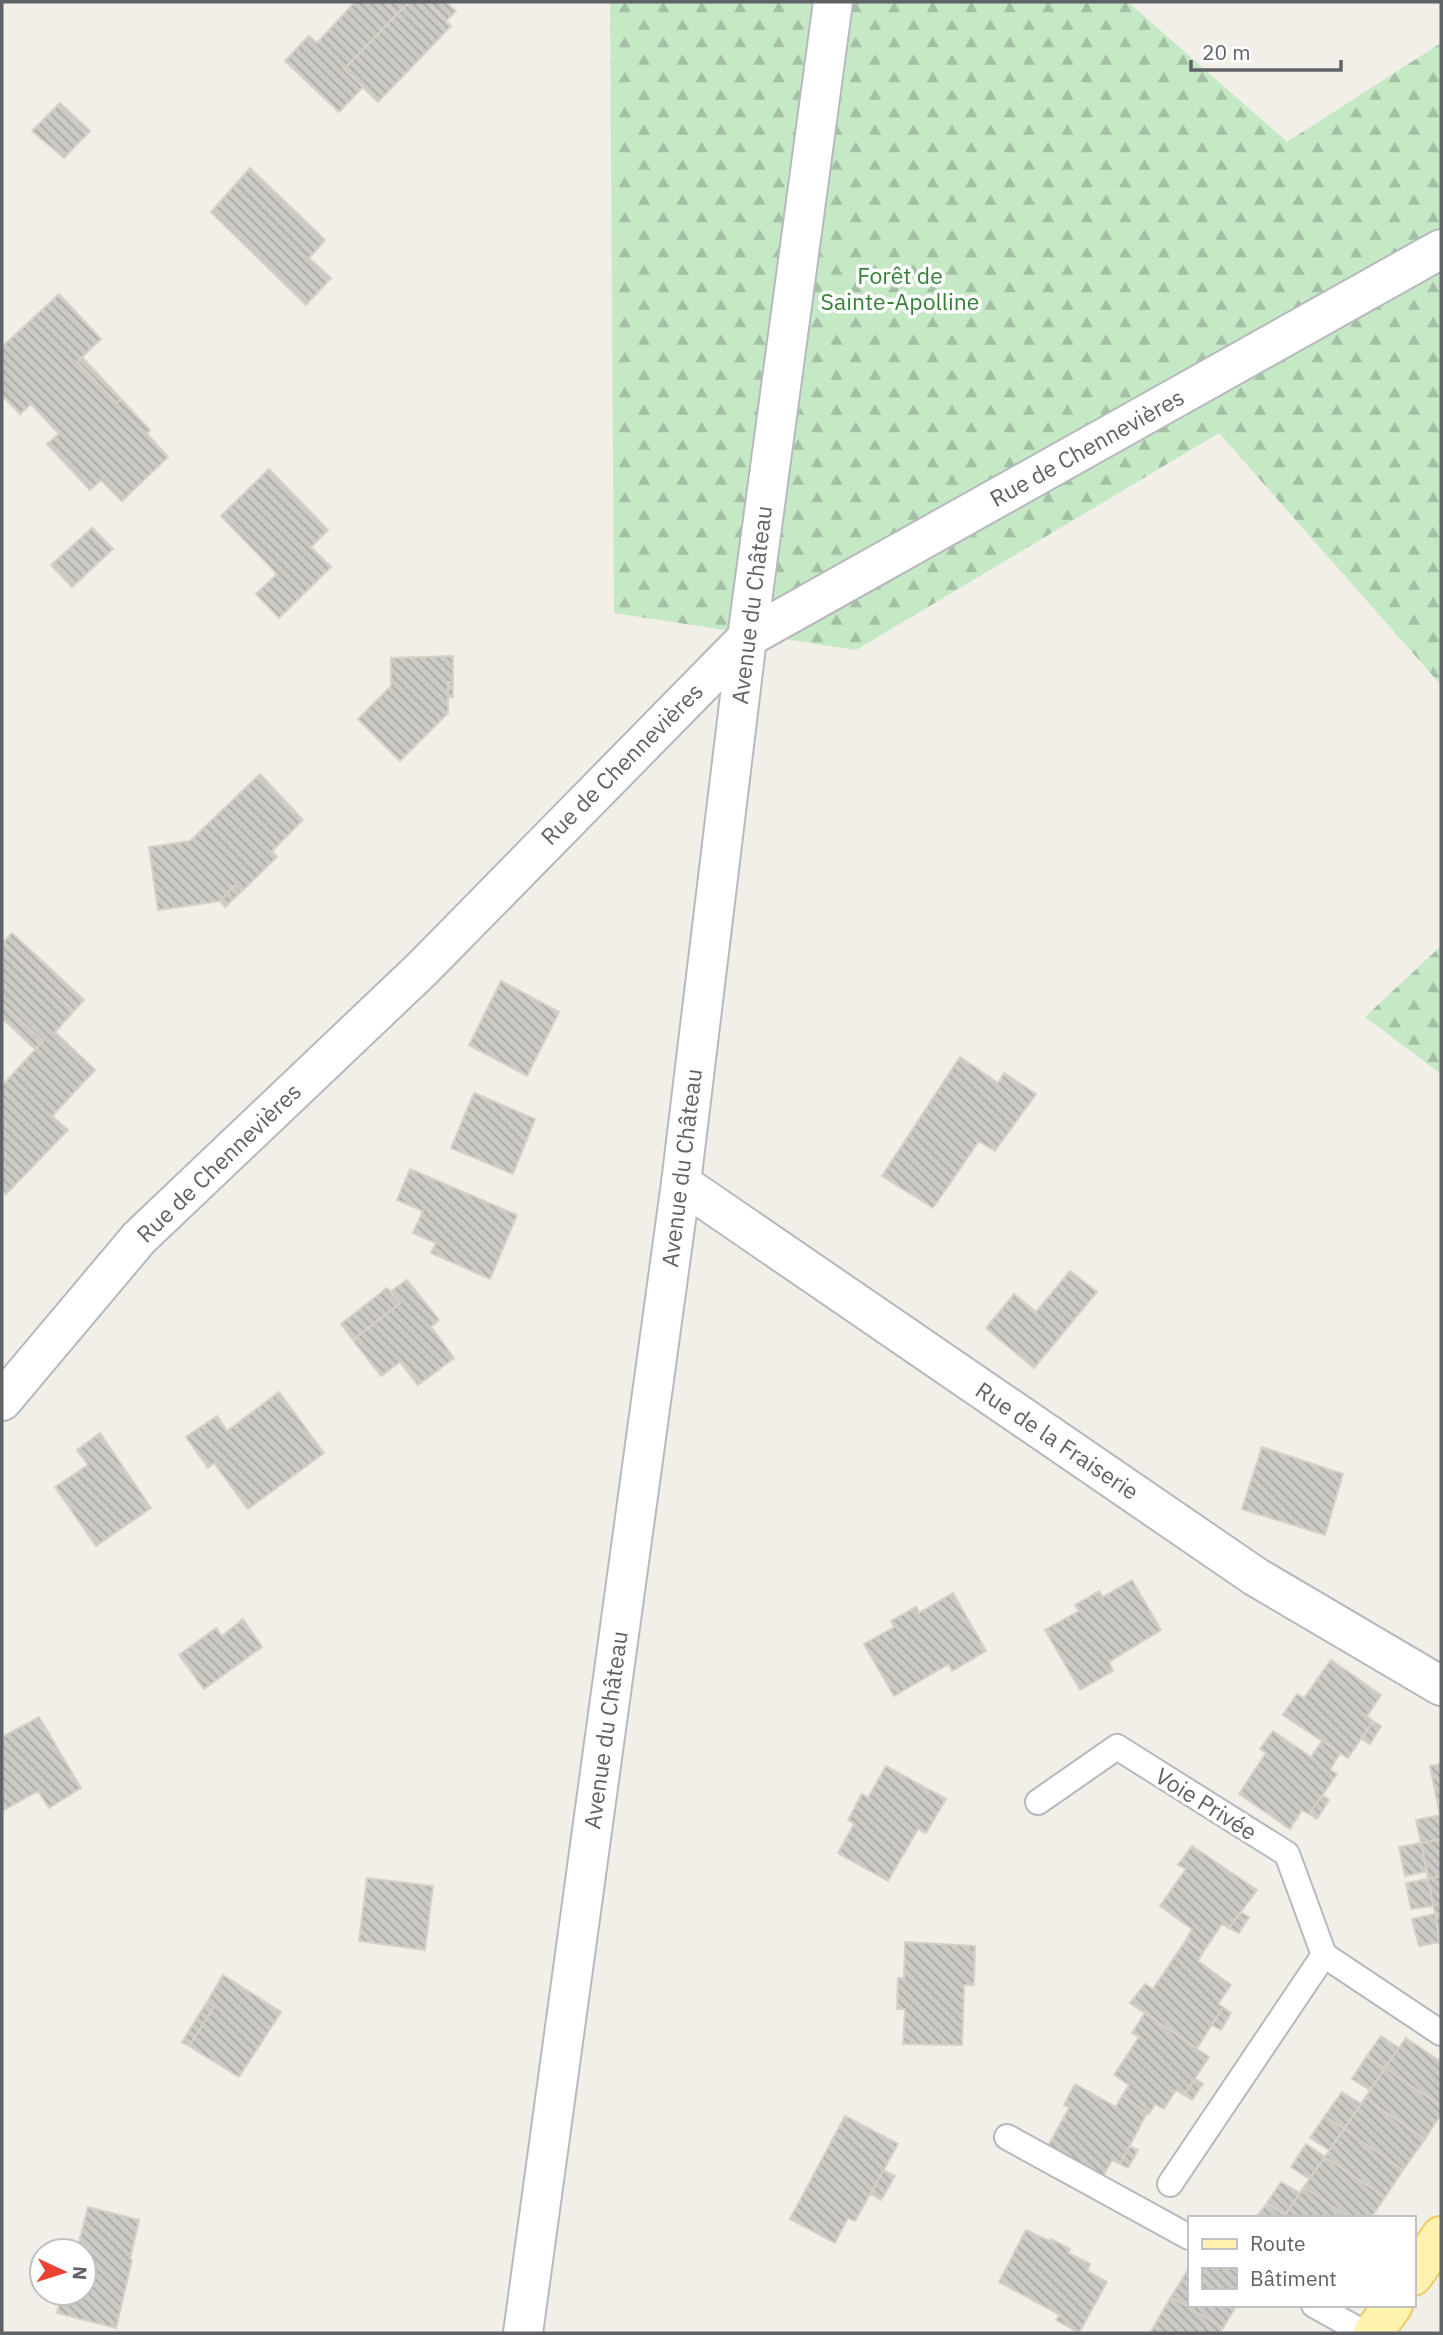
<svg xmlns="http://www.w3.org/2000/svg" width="1443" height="2335" font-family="'IBM Plex Sans',sans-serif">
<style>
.forest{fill:url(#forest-firs)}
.building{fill:url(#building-back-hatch);stroke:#d6d1c6;stroke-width:2}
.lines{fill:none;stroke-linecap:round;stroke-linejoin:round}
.lane-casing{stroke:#b5b8bc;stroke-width:28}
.street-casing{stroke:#b5b8bc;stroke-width:42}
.secondary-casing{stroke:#b6babf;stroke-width:42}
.primary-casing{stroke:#f2c960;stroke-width:42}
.lane{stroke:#fff;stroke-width:24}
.street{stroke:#fff;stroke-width:38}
.secondary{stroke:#fff;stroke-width:38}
.primary{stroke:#fff2af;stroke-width:38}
.labels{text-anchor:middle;stroke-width:7;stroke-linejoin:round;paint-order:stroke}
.park-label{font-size:23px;fill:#348238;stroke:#fff}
.street-label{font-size:23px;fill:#5f6368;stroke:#fff}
</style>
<defs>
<pattern id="forest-firs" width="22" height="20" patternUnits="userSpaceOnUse" patternTransform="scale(1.75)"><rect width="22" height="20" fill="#c5e8c5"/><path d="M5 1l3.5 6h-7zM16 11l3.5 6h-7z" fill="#a3c0a4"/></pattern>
<pattern id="building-back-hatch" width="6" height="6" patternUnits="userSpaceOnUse" patternTransform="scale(1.75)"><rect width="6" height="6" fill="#cccac5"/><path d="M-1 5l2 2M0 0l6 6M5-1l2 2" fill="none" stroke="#a9a8a4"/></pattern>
</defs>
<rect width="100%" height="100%" fill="#f1efe8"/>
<path class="forest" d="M610,2H1128L1287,142L1441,43V685L1219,433L856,650L614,613Z
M1441,946V1074L1365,1017Z"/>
<path class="building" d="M355,2H384L397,14L344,69L363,87L339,112L285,61L309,36L317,43Z
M384,2H409L397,14Z
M409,2H427L451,26L378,102L344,69Z
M427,2H445L456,11L446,21Z
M60,103L90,131L64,158L32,131Z
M250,168L325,240L309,258L331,278L306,305L211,212Z
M59,294L101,339L77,362L117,403L121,399L150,430L147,434L168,457L122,501L101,480L90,490L47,444L59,434L31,404L20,414L2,395V347Z
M82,357L121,399L117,403L77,362Z
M269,469L328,530L311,547L331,567L279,618L256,594L277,574L221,516Z
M92,528L113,549L72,587L51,565Z
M453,656V682H448V713L400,761L358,719L391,686V658Z
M448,682H453V697L448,696Z
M260,774L303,820L272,851L277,857L242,891L235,885L220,901L158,910L149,847L190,841Z
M235,885L242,891L225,907L220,901Z
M12,933L84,1000L74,1011L3,943Z
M3,943L74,1011L55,1032L95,1070L52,1116L68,1130L6,1194L2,1190V1086L43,1041L2,1003Z
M501,981L559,1012L527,1076L469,1045Z
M2,1003L43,1041L35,1049L2,1018Z
M960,1057L998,1083L1004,1073L1036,1094L995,1151L979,1141L933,1208L882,1176Z
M474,1093L535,1119L513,1174L451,1148Z
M410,1169L517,1215L490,1279L431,1253L436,1243L413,1233L423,1211L397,1200Z
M1070,1271L1097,1292L1034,1368L986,1328L1014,1294L1036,1312Z
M407,1280L439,1320L431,1327L454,1358L418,1385L400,1362L381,1376L353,1340L400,1303L390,1292Z
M387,1288L400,1303L353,1340L341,1324Z
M279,1392L324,1453L248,1509L214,1463L208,1468L186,1437L217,1416L227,1431Z
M100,1433L151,1508L96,1546L55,1487L88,1465L77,1450Z
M1262,1447L1343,1474L1325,1535L1242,1509Z
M1132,1580L1161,1630L1109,1662L1113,1671L1080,1690L1045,1630L1079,1611L1075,1605L1099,1591L1103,1597Z
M953,1593L986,1651L952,1671L949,1664L894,1696L864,1644L894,1627L891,1621L916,1607L919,1613Z
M243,1619L262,1647L204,1689L179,1655L216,1628L222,1636Z
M1331,1660L1381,1695L1367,1716L1373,1721L1348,1758L1283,1715L1297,1694L1304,1698Z
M39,1717L81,1788L49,1808L38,1791L2,1811V1737Z
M1373,1721L1381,1726L1370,1744L1362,1739Z
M1273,1731L1311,1757L1322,1741L1340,1753L1330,1770L1337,1774L1309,1814L1302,1810L1290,1829L1239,1794L1266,1753L1260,1749Z
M1441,1764V1800L1437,1801L1430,1766Z
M886,1766L946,1799L926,1833L918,1829L888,1881L838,1853L854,1824L848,1820L862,1794L868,1798Z
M1322,1795L1329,1800L1317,1819L1309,1814Z
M1441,1800V1815L1440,1816L1437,1801Z
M1441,1815V1839L1421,1843L1416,1820Z
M1441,1839V1876L1428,1879L1421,1843Z
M1421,1843L1427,1871L1405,1876L1399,1847Z
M1192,1846L1257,1890L1229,1928L1222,1924L1203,1952L1186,1940L1192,1929L1160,1906L1186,1869L1178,1865Z
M1441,1876V1913L1435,1914L1428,1879Z
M367,1878L433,1886L425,1950L359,1941Z
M1428,1879L1433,1906L1411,1909L1406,1883Z
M1240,1912L1249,1917L1239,1933L1229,1928Z
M1441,1913V1947L1435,1914Z
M1435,1914L1440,1942L1419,1946L1412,1919Z
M1186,1940L1203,1952L1198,1961L1231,1985L1218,2004L1223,2007L1197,2048L1130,2003L1145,1984L1153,1989Z
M905,1942L975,1946L974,1985H964L962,2045L903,2044L905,2009H897L898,1978H904Z
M223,1975L281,2012L239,2077L189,2046L214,2007L207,2002Z
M207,2002L214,2007L189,2046L182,2042Z
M1223,2007L1231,2013L1221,2030L1212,2025Z
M1145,2013L1209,2057L1184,2095L1176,2090L1164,2109L1155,2104L1149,2114L1122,2096L1129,2085L1114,2075L1139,2037L1132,2033Z
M1381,2036L1399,2048L1385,2068L1367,2056Z
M1406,2038L1441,2062V2106L1385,2068Z
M1367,2056L1385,2068L1370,2090L1352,2079Z
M1385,2068L1441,2106V2114L1425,2139L1365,2098Z
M1196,2079L1203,2084L1192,2100L1184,2095Z
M1075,2084L1116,2107L1122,2096L1147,2113L1120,2164L1112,2160L1101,2180L1046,2150L1069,2108L1064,2105Z
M1342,2092L1361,2104L1344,2129L1325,2116Z
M1365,2098L1425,2139L1403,2170L1344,2129Z
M845,2116L898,2144L855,2221L848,2218L835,2243L790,2219Z
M1325,2116L1344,2129L1329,2150L1310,2138Z
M1344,2129L1403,2170L1385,2197L1325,2157Z
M1306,2144L1325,2157L1309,2179L1291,2167Z
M1129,2146L1138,2150L1128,2168L1120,2164Z
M1325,2157L1385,2197L1371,2218H1350L1304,2187Z
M883,2170L895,2176L881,2200L871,2194Z
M1281,2182L1300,2193L1285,2215L1267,2203Z
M1304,2187L1350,2218H1289L1285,2215Z
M1267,2203L1285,2215L1283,2218H1256Z
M88,2207L139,2220L130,2259L132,2260L116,2328L57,2313L62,2293H84V2251H73L75,2245L78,2246Z
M1026,2230L1049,2241L1051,2239L1070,2249L1068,2253L1090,2264L1087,2271L1107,2282L1079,2333L1056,2320L1060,2315L999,2282Z
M1189,2268V2305H1237L1223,2328L1171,2297Z
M1171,2297L1223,2328L1220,2333H1150Z"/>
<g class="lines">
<defs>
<path id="lane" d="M1038,1802L1117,1747L1287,1854L1324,1955L1441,2033
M1007,2137L1189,2237
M1170,2184L1324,1955
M1314,2305L1364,2333"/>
<path id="street" d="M681,1183L1256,1577L1441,1686
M2,1401L139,1238L423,968L747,638L1441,249"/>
<path id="secondary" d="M523,2333L681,1183L747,638L833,2"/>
<path id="primary" d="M1413,2276L1441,2236
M1373,2333L1393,2305"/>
</defs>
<use href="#lane" class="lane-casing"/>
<use href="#street" class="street-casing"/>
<use href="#secondary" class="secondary-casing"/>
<use href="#primary" class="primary-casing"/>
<use href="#lane" class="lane"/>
<use href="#street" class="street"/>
<use href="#secondary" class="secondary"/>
<use href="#primary" class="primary"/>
</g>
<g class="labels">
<g class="park-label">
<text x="900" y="284">Forêt de<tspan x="900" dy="26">Sainte-Apolline</tspan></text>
</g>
<g class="street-label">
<text transform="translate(1087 448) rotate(-29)" y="8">Rue de Chennevières</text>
<text transform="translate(752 605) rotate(-83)" y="8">Avenue du Château</text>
<text transform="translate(622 764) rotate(-45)" y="8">Rue de Chennevières</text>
<text transform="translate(219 1163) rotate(-44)" y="8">Rue de Chennevières</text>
<text transform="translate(682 1168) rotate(-83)" y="8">Avenue du Château</text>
<text transform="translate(1057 1441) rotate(34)" y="8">Rue de la Fraiserie</text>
<text transform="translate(606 1730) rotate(-82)" y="8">Avenue du Château</text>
<text transform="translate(1206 1804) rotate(32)" y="8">Voie Privée</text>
</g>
</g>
<rect width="1443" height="2335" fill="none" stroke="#5f6368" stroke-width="7"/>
<rect x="1188" y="2216" width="228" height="91" fill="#ffffff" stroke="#bfc1c3" stroke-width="2"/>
<rect x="1202" y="2239" width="35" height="10" fill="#fff2af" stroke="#bfc1c3" stroke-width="2"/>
<text x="1250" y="2251" font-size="21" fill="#5f6368">Route</text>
<rect x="1202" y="2268" width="35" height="21" fill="url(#building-back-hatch)" stroke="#bfc1c3" stroke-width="2"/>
<text x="1250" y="2286" font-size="21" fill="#5f6368">Bâtiment</text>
<g transform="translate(63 2272) rotate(94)"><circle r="33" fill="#ffffff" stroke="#bfc1c3" stroke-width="2"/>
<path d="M0-5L12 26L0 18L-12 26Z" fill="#ea4335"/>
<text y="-10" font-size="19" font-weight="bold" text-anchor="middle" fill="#5f6368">N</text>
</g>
<path d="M1191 60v10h150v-10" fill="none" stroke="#5f6368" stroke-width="3.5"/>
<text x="1202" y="60" font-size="21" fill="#5f6368" stroke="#ffffff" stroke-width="5" paint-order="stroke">20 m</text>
</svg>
